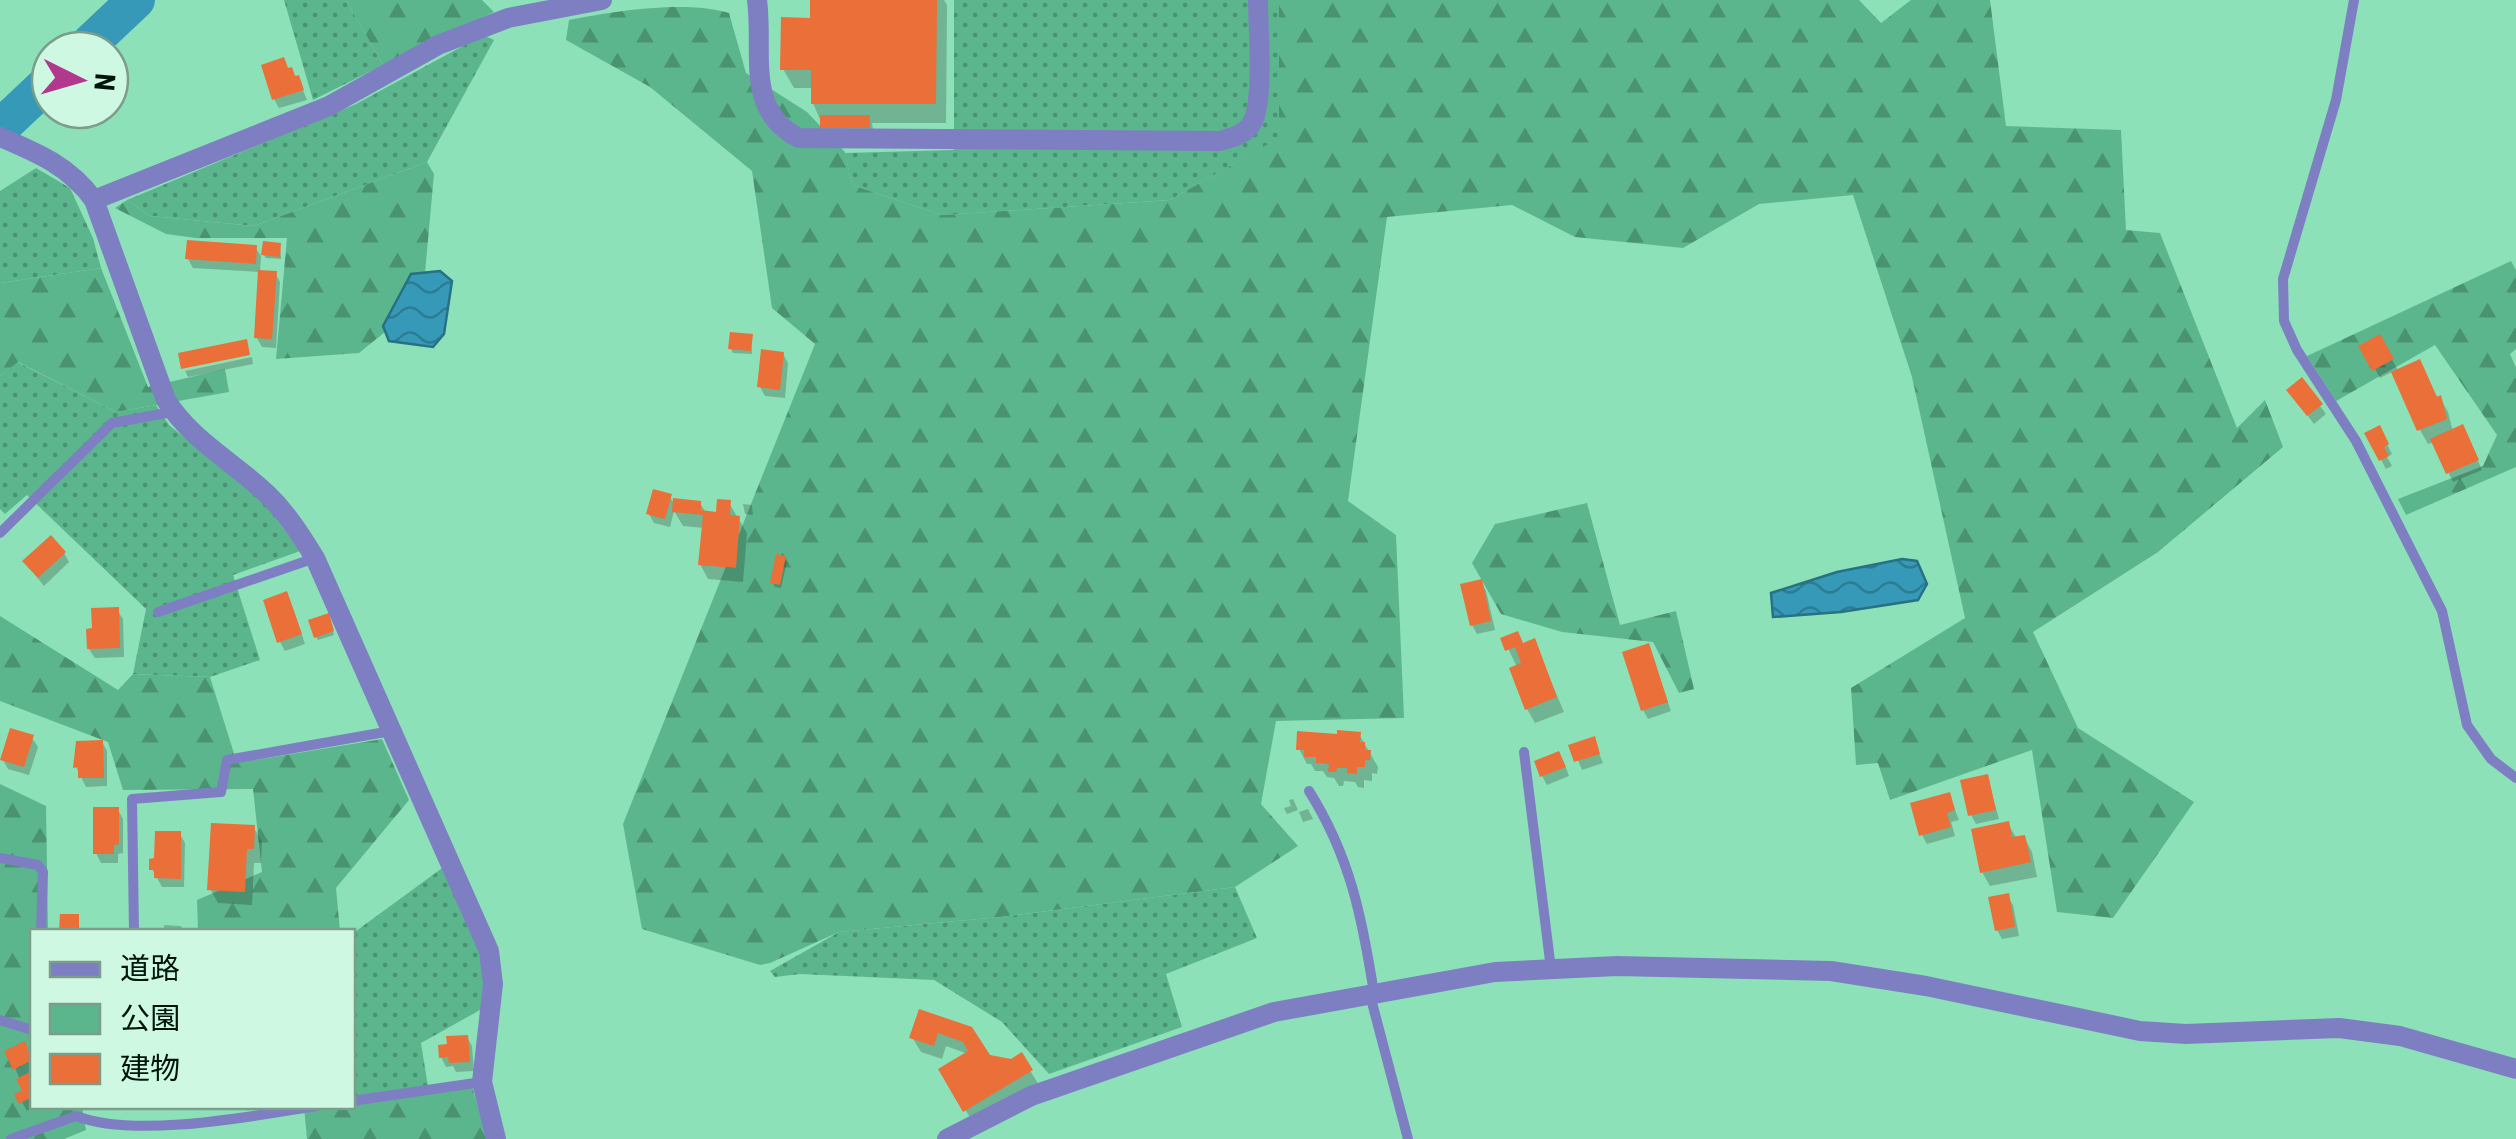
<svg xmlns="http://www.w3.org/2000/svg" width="2516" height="1139" font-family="'Roboto Condensed','Noto Sans JP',sans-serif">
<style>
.green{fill:url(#green-dots)}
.forest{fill:url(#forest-firs)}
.water{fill:url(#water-waves);stroke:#267184;stroke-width:2.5}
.shadow{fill:#0003}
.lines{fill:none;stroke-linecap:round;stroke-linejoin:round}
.river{stroke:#3799b8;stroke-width:38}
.building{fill:#ea6f39}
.service{stroke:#7e7fc3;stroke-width:10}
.minor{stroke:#7e7fc3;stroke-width:20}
</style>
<defs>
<pattern id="green-dots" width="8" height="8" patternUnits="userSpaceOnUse" patternTransform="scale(2.5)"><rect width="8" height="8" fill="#5cb68d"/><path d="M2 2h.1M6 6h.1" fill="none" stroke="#4a9371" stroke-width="1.8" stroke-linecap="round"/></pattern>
<pattern id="forest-firs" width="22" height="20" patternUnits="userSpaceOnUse" patternTransform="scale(2.5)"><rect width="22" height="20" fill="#5cb68d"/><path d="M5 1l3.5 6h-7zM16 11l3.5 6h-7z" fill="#4a9371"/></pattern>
<pattern id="water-waves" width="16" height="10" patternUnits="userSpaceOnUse" patternTransform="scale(2.5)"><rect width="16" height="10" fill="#3799b8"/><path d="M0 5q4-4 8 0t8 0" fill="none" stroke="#2c7c94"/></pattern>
</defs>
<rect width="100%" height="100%" fill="#8de1b8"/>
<path class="green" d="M284,0H346L383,65L313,100Z
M954,0H1279L1280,138L1170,200L942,215L852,185L845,153L954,150Z
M483,35L494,40L427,162L254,226L150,216L127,200L356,104Z
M36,168L70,188L93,238L101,268L0,283V191Z
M17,362L116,412L156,405L169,425L265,503L300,551L233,575L260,660L210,677L133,674L146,609L27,495L5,514L0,509V376Z
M445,866L484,952L488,987L480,1010L421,1043L429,1093L353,1103L352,934Z
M1235,887L1257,938L1166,974L1182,1027L1049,1074L1002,1022L934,980L800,974L775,977L770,971L839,932L1000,917Z"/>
<path class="forest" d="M346,0H482L494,12L383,65Z
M1279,0H1859L1881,23L1911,0H1990L2006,126L2121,130L2126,230L2160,233L2237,428L2265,400L2283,447L2158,552L2033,632L2078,728L2194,802L2113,918L2057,912L2032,750L1890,800L1878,763L1856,765L1851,688L1965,618L1912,377L1853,195L1759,204L1683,248L1575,237L1512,205L1387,217L1348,501L1396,535L1404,718L1276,721L1261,804L1298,846L1235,887L1000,917L839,932L770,963L760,965L642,929L623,824L815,344L772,308L752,171L650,87L566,40L569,20C615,11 685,0 729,13L746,73L807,112L845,152L852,185L942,215L1170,200L1279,138Z
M427,162L434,174L425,273L411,274L383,325L385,332L359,353L276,359L287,238H196L166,234L115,208L127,200L150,216L254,226Z
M2511,261L2516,270V349L2510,354L2516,368V467L2406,515L2398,499L2483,466L2497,435L2435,345L2336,401L2307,356Z
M101,268L148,387L225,369L229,392L116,412L18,362L0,376V283Z
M1587,503L1620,625L1676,611L1694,689L1679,693L1653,642L1562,632L1501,614L1472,563L1495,524Z
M0,616L118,690L133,674L210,677L237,763L382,739L409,800L336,888L340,931H198L197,900L262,872L253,789L123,790L108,742L0,701Z
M0,784L46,806L48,931L32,932V1106L82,1107L86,1130L64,1139H0Z
M472,1086L487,1139H307L304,1107L352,1106L353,1103Z"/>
<path class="water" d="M440,271L452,281L444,334L433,347L389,341L383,326L411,274Z
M1902,559L1917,561L1927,584L1918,600L1841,612L1773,617L1771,593L1837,572Z"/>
<path class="shadow" d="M813,0H944L947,5L946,123H872L874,136H827L813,103V88H794L783,69L812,20Z
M289,70L298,78L307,100L279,108L274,99Z
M280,245L281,259L266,258L264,255Z
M255,247L261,256L260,272L193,268L188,259Z
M275,273L280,282L276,348L262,347L257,338Z
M751,337L752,354L733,353L731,349Z
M2379,337L2399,372L2440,398L2448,412L2453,432L2467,436L2482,470L2453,482L2434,442L2428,444L2420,430L2394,371L2380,378L2362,346Z
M783,354L788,363L785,398L765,396L760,387Z
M252,357L253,364L188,377L185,371Z
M2295,399L2320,406L2326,414L2314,424Z
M2379,428L2392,454L2387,457L2392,466L2386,469L2367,434Z
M670,496L672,501L700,503L706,513L718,514L729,503L747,533L743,582L708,579L700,564L704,528L683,526L674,511L670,527L654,523L649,514Z
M743,504L752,505L753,515L745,514Z
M64,553L69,562L44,586L25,562Z
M784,559L787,562L781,588L775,587L773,583Z
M1481,582L1486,591L1495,630L1477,634L1472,625Z
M291,603L305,644L285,651L280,642Z
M117,610L123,619L124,657L95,658L89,649Z
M330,620L334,635L318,640L316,637Z
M1504,640L1523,646L1534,642L1564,712L1535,723L1527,709L1517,667Z
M1648,646L1671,711L1648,719L1643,710Z
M1359,734L1378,767L1377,774L1372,773V781L1364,780V788L1358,787L1355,782L1344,781L1343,786H1339L1334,778L1327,777L1323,771H1315L1311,764H1307L1299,749Z
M32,738L38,747L29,775L8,769L3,760Z
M1593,739L1603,763L1582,770L1572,746Z
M102,742L107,751V786L86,787L76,767Z
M1564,763L1569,776L1547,785L1542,776Z
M1987,777L1999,819L1976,824L1971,815Z
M1949,795L1959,820L1951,822L1955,836L1927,844L1922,835Z
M1293,799L1298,810L1287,814L1284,808L1291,806L1289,800Z
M1308,809L1313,819L1303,822L1299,812Z
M118,810L123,819V853L118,854V863H101L96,853Z
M2008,824L2017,839L2024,837L2032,852L2037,877L1990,886L1982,872Z
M254,828L262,842L261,863H254L252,905L218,903L210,889Z
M180,834L185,843L184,887H162L152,869Z
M2007,896L2013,905L2019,936L2002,939L1997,930Z
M164,925L181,926L184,932H164Z
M921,1012L989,1058L1011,1062L1021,1056L1039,1085L974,1124L941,1070L968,1054L946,1046L942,1059L921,1052L912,1037Z
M467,1037L472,1046L474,1071L456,1072L453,1066L446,1067L441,1057Z
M24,1045L32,1060V1106H36L27,1111L18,1095L25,1092L15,1068Z"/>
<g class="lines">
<path class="river" d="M83,50L136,0
M0,128L50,81"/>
</g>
<path class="building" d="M810,0H937L936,104H811V70H780L781,17L810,18Z
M284,57L288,68L292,67L295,76L299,75L304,90L272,100L261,65Z
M820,115H870V128H820Z
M187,240L257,245L256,264L185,259Z
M263,241L281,243L280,257L261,255Z
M258,270L277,271L272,339L254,338Z
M730,332L753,334L751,351L728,349Z
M2380,334L2394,359L2372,371L2358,346Z
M247,339L250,355L181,369L178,353Z
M761,349L784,352L780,390L757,387Z
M2420,359L2437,397L2441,395L2447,419L2417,431L2391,372Z
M2302,377L2323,404L2307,416L2286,390Z
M2463,424L2479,460L2446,474L2430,439Z
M2380,425L2389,444L2384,447L2389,456L2379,461L2364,433Z
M653,489L672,494L665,519L646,514Z
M673,498L701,501V510L716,512L717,499L731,500L730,515L740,516L736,568L698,565L703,515L672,512Z
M51,535L66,552L38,578L22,561Z
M776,554L786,556L780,585L770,583Z
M1482,579L1491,621L1470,626L1460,584Z
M287,591L302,634L277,643L263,600Z
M119,607L120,648L87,649L86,629L92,628L91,608Z
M329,613L334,631L314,638L308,620Z
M1518,631L1523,643L1535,638L1557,697L1525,710L1509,668L1521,663L1515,647L1505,651L1500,638Z
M1649,643L1668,702L1641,711L1622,652Z
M10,728L34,735L24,767L0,760Z
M1337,730L1361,732L1360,742H1365V750H1371L1370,760H1365V767H1357V774L1347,773V768H1337L1336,772H1328L1329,764L1316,763V757H1304V750H1296L1297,731L1337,734Z
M1595,736L1600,754L1574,762L1568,745Z
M103,740L104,778H78V767L73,768L76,741Z
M1559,751L1566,767L1540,777L1534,761Z
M1988,774L1996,810L1968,816L1960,780Z
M1950,792L1955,810L1947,813L1951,827L1919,836L1910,803Z
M93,807H119V844L114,845V854H93Z
M2009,821L2012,837L2025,835L2031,862L1980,873L1971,829Z
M211,823L255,825L254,849H247L245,892L207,890Z
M155,831H181V879L154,878V870H149V859L154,858Z
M2009,893L2015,927L1995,931L1988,897Z
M60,914H79V932H59Z
M919,1009L972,1027L990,1055L1011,1059L1022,1052L1033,1070L963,1112L938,1069L968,1051L963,1042L938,1033L934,1046L909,1038Z
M468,1035L470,1062L449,1063L448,1057L439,1058L438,1045L447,1044L446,1036Z
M25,1041L32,1060L13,1070L4,1051Z
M32,1071V1097L19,1104L14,1094L22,1090L16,1079Z"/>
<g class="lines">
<path class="service" d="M2354,0L2336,100L2283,279L2284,321L2297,350L2356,441L2442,611L2467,725L2491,759L2516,778
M0,533L112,423L172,412
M158,612L315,558
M1524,752L1551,969
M1309,791C1350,856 1362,917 1374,993
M0,858L38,865L43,872L41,932
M134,932L132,799L221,792L227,760L391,731
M1370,995L1408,1139
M0,1020L32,1030
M352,1101L482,1082
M11,1139L76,1116C136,1139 252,1116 317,1106"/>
<path class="minor" d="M757,0C764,52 744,111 799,138L1220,141C1234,137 1247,134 1253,121C1264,96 1258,29 1258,0
M0,137C38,153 69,166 94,200L166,400C192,441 234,462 268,495C287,513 301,536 315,558L489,951L493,984L482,1082L496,1139
M94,200L329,106L438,45L508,18L602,0
M947,1139L1031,1096L1274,1012L1495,972L1617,966L1831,971L1926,986L2140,1031L2186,1034L2339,1028L2400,1036L2516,1069"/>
</g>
<rect x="30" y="929" width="325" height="180" fill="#cff8e3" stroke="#7c9d8c" stroke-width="2.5"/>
<rect x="50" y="962" width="50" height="15" fill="#7e7fc3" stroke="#7c9d8c" stroke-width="2.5"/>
<text x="120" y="979" font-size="30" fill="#00150a">道路</text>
<rect x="50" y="1004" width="50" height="30" fill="#5cb68d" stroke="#7c9d8c" stroke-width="2.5"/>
<text x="120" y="1029" font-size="30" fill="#00150a">公園</text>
<rect x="50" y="1054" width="50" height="30" fill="#ea6f39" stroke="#7c9d8c" stroke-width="2.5"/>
<text x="120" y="1079" font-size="30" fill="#00150a">建物</text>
<g transform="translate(80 80) rotate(95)"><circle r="48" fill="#cff8e3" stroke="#7c9d8c" stroke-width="2.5"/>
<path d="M0-8L18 38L0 25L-18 38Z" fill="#b1388c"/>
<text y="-15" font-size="28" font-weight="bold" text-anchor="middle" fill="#00150a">N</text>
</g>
</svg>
